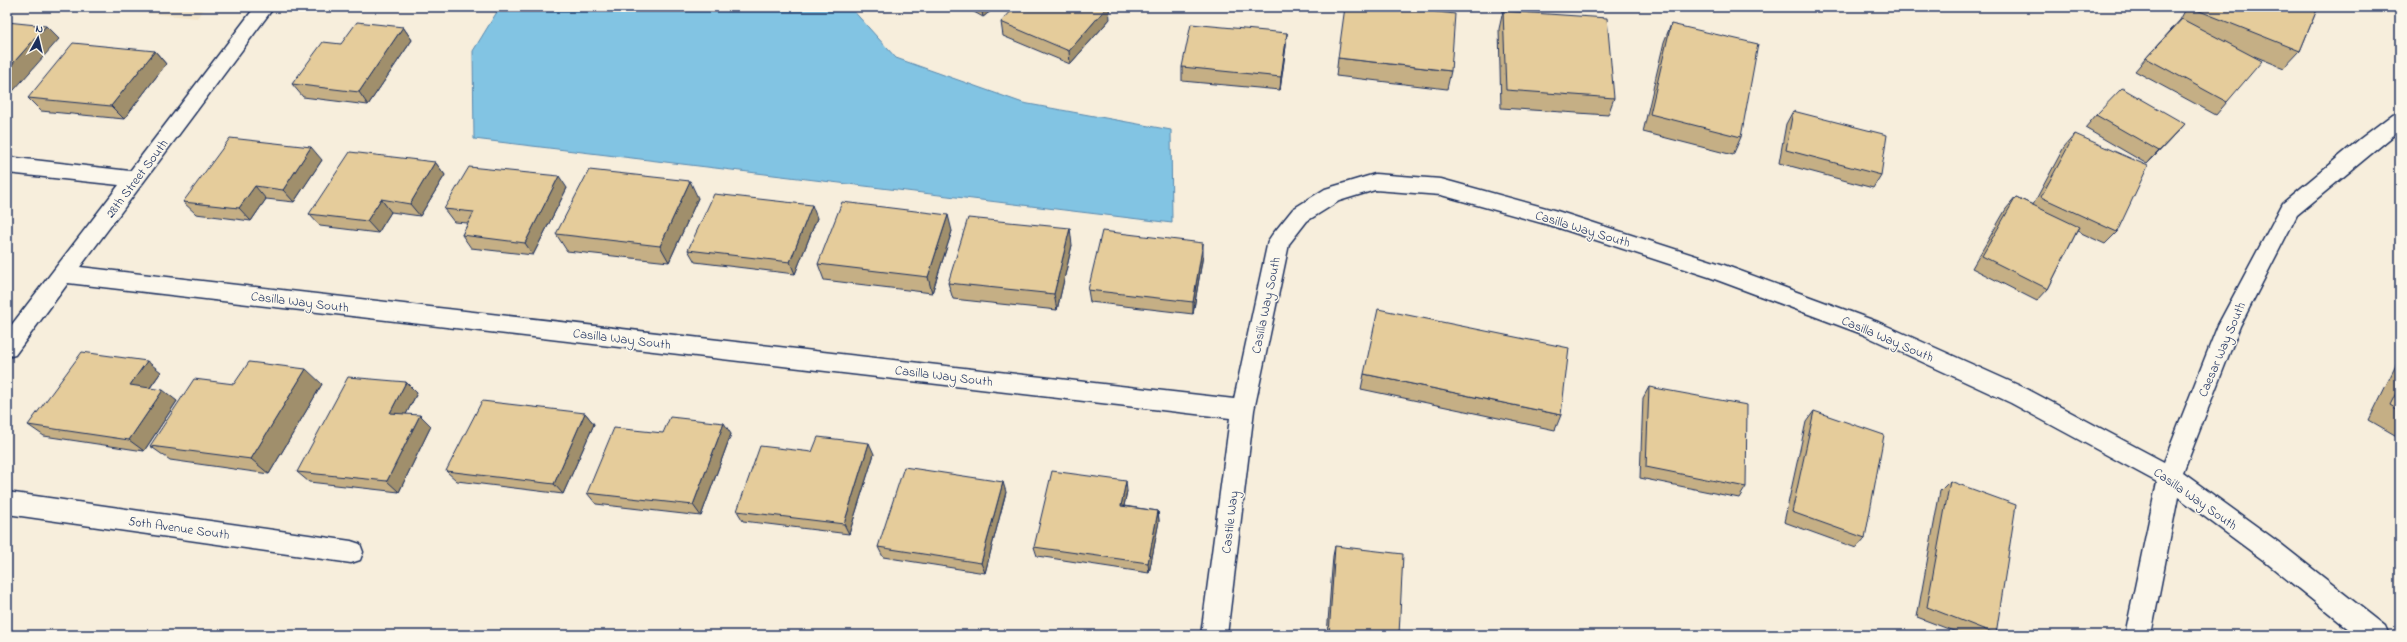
<svg xmlns="http://www.w3.org/2000/svg" width="2407" height="642" font-family="'Indie Flower',sans-serif">
<style>
.built{fill:#f2e4c8}
.water{fill:#82c4e3;stroke:#5988ae}
.lines{fill:none;stroke-linecap:round;stroke-linejoin:round}
.street-casing{stroke:#1b2f5e;stroke-width:3}
.street{fill:#fbf7ec;fill-rule:evenodd}
.wall{fill:#c5af85;stroke:#1b2f5e}
.shaded-wall{fill:#a08f6c;stroke:#1b2f5e}
.building{fill:#e5cc9b;stroke:#1b2f5e}
.labels{text-anchor:middle;stroke-width:3;stroke-linejoin:round;paint-order:stroke}
.street-label{font-size:13px;fill:#1b2f5e;stroke:#fbf7ec}
</style>
<rect width="100%" height="100%" fill="#f7eedc"/>
<filter id="ink" filterUnits="userSpaceOnUse"><feTurbulence type="fractalNoise" baseFrequency=".025" numOctaves="2"/><feDisplacementMap in="SourceGraphic" scale="8" xChannelSelector="R" yChannelSelector="G"/><feConvolveMatrix kernelMatrix="1 2 1 2 8 2 1 2 1" color-interpolation-filters="sRGB"/></filter>
<g filter="url(#ink)">
<path class="built" d="M87,7H205L197,18Z"/>
<path class="water" d="M500,7H850L896,58L1023,103L1171,130L1172,223L474,139L473,51Z"/>
<g class="lines">
<defs>
<path id="street" d="M255,7H274L80,267L1234,399L1268,241L1272,235L1293,209L1325,189L1375,174L1441,179L1557,211L1724,265L1878,322L2027,389L2164,462L2218,325L2283,203L2360,139L2393,114L2400,112V130L2297,215L2240,326L2183,473L2281,544L2385,626L2389,635H2356L2263,560L2178,497L2151,635H2125L2157,482L2011,403L1862,334L1709,277L1556,227L1441,195L1375,190L1339,201L1307,221L1289,244L1254,410L1227,635H1201L1230,418L68,283L15,355L7,357V331L119,185L7,173V157L130,171Z
M7,492L351,541L360,544L363,552L360,560L351,563L7,514Z"/>
</defs>
<use href="#street" class="street-casing"/>
<use href="#street" class="street"/>
</g>
<path class="wall" d="M965,7H996L983,17Z
M2187,7H2318L2300,51L2284,68L2254,56L2227,102L2216,115L2135,71L2146,58L2180,20Z
M1503,11L1614,98L1608,115L1501,108L1499,29Z
M1110,19L1070,64L1003,36L1001,22Z
M1671,24L1741,137L1733,155L1643,132L1664,42Z
M403,27L412,40L368,105L303,97L292,84L341,44Z
M1287,33L1286,46L1280,90L1182,81V67Z
M155,51L166,64L124,119L41,111L28,98Z
M1338,58L1451,71L1447,89L1336,76Z
M1793,111L1881,175L1873,188L1779,163L1786,124Z
M2096,115L2173,137L2147,164L2085,128Z
M2075,134L2117,232L2105,244L2077,231L2048,289L2037,301L1972,268L2006,209L2016,197L2033,205L2064,147Z
M322,160L294,202L266,199L251,221L196,214L183,202Z
M435,162L445,175L420,216L391,212L378,233L320,226L309,214Z
M567,188L533,255L471,248L462,235L468,223L454,222L444,209Z
M698,198L669,262L567,251L556,234Z
M817,218L795,274L695,262L688,250Z
M952,231L932,293L824,280L818,264Z
M1072,245L1057,310L953,299L948,283Z
M1203,255L1193,314L1090,302L1088,290Z
M2400,357V438L2369,420Z
M161,372L150,388L177,401L144,451L44,436L28,425Z
M1364,374L1561,415L1555,430L1361,389Z
M406,382L417,393L406,414L431,426L399,492L309,482L297,472Z
M234,384H322L269,474L170,460L150,446Z
M1649,387L1746,487L1739,498L1640,478L1643,398Z
M1814,411L1865,538L1856,548L1784,522L1806,422Z
M585,413L594,424L563,494L457,481L446,471Z
M663,433L731,434L701,516L596,504L587,493Z
M812,452L874,454L849,534L743,521L737,511Z
M1950,481L1996,634L1995,635H1964L1917,617L1940,491Z
M1127,491L1124,506L1158,511L1159,521L1149,573L1037,556L1034,547Z
M1006,492L985,573L883,557L878,547Z
M1335,546L1399,635H1327L1333,556Z"/>
<path class="shaded-wall" d="M981,7H996L983,17Z
M1107,7H1109L1110,19L1070,64L1069,51Z
M46,26L59,39L7,98V70Z
M403,27L412,40L368,105L359,92Z
M1287,33L1286,46L1280,90L1281,77Z
M155,51L166,64L124,119L111,106Z
M2185,124L2173,137L2147,164L2159,151Z
M311,147L322,160L294,202L283,190Z
M435,162L445,175L420,216L410,204Z
M559,176L567,188L533,255L525,243Z
M690,181L698,198L669,262L660,246Z
M255,186L266,199L251,221L239,208Z
M381,199L391,212L378,233L367,221Z
M812,205L817,218L795,274L790,262Z
M948,215L952,231L932,293L928,277Z
M1070,228L1072,245L1057,310L1054,294Z
M1203,243V255L1193,314V302Z
M147,361L161,372L144,396L130,385Z
M306,369L322,384L269,474L251,459Z
M406,382L417,393L401,424L390,413Z
M163,390L177,401L144,451L129,440Z
M585,413L594,424L563,494L554,484Z
M420,415L431,426L399,492L387,481Z
M724,423L731,434L701,516L693,505Z
M869,443L874,454L849,534L844,524Z
M1126,481L1127,491L1122,516L1121,506Z
M1003,482L1006,492L985,573L981,563Z
M1158,511L1159,521L1149,573L1148,563Z"/>
<path class="building" d="M1015,7H1107L1069,51L1001,22Z
M1345,7H1395L1455,14L1451,71L1338,58Z
M2193,7H2318L2300,51L2192,8Z
M1503,11L1607,18L1614,98L1506,90Z
M2182,19L2262,61L2227,102L2146,58Z
M7,22L46,26L7,70Z
M357,22L403,27L359,92L292,84L323,42L341,44Z
M1191,24L1287,33L1281,77L1182,67Z
M1671,24L1758,44L1741,137L1650,114Z
M73,43L155,51L111,106L28,98Z
M2122,88L2185,124L2159,151L2096,115Z
M1793,111L1887,135L1881,175L1786,150Z
M2075,134L2148,166L2117,232L2041,197Z
M230,138L311,147L283,190L255,186L239,208L183,202Z
M350,152L435,162L410,204L381,199L367,221L309,214Z
M469,167L559,176L525,243L462,235L474,212L444,209Z
M589,170L690,181L660,246L556,234Z
M714,194L812,205L790,262L688,250Z
M2016,197L2079,227L2048,289L1982,256Z
M842,202L948,215L928,277L818,264Z
M968,218L1070,228L1054,294L948,283Z
M1102,231L1203,243L1193,302L1088,290Z
M1378,309L1569,348L1561,415L1364,374Z
M82,352L147,361L130,385L163,390L129,440L28,425Z
M249,362L306,369L251,459L150,446L194,379L234,384Z
M348,377L406,382L390,413L420,415L387,481L297,472Z
M2400,385V411L2390,405Z
M1649,387L1747,405L1746,487L1646,467Z
M482,401L585,413L554,484L446,471Z
M1814,411L1884,435L1865,538L1792,512Z
M670,417L724,423L693,505L587,493L614,428L663,433Z
M818,437L869,443L844,524L737,511L760,446L812,452Z
M904,467L1003,482L981,563L878,547Z
M1052,471L1126,481L1121,506L1158,511L1148,563L1034,547Z
M1950,481L2016,505L1996,634L1927,607Z
M1335,546L1403,554L1399,635H1329Z"/>
</g>
<g class="labels">
<g class="street-label">
<text transform="translate(136 178) rotate(-53)" y="5">28th Street South</text>
<text transform="translate(1583 228) rotate(17)" y="5">Casilla Way South</text>
<text transform="translate(300 301) rotate(7)" y="5">Casilla Way South</text>
<text transform="translate(1265 305) rotate(-78)" y="5">Casilla Way South</text>
<text transform="translate(622 338) rotate(7)" y="5">Casilla Way South</text>
<text transform="translate(1888 338) rotate(23)" y="5">Casilla Way South</text>
<text transform="translate(2221 349) rotate(-67)" y="5">Caesar Way South</text>
<text transform="translate(944 375) rotate(7)" y="5">Casilla Way South</text>
<text transform="translate(2196 498) rotate(35)" y="5">Casilla Way South</text>
<text transform="translate(1229 522) rotate(-83)" y="5">Castile Way</text>
<text transform="translate(179 527) rotate(8)" y="5">50th Avenue South</text>
</g>
</g>
<rect width="2407" height="642" fill="none" stroke="#fbf7ec" stroke-width="24"/>
<rect x="12" y="12" width="2383" height="618" fill="none" stroke="#1b2f5e" stroke-width="1.5" filter="url(#ink)"/>
<g transform="translate(38 38) rotate(8)" stroke="#fbf7ec" stroke-width="3" paint-order="stroke">
<path d="M0-3L7 15L0 10L-7 15Z" fill="#1b2f5e"/>
<text y="-6" font-size="11" font-weight="bold" text-anchor="middle" fill="#1b2f5e">N</text>
</g>
</svg>
